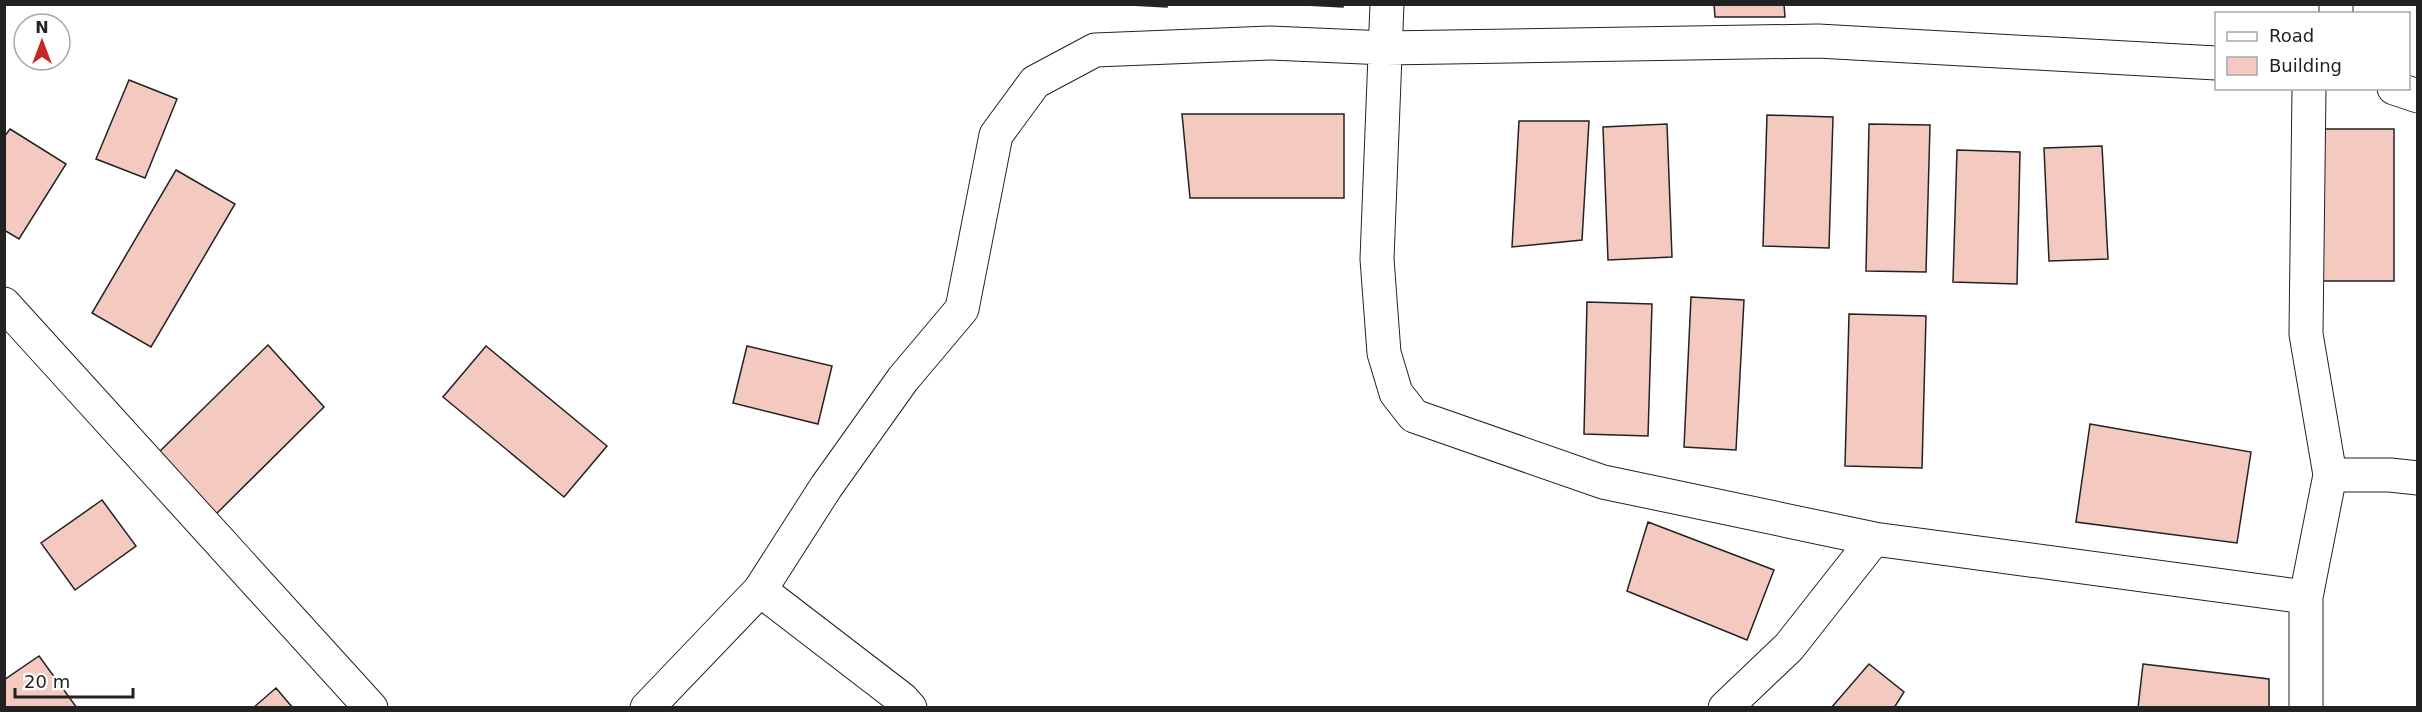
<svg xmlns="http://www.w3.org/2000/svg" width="2422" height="712" font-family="'DejaVu Sans',sans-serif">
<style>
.building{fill:#f3c9c0;stroke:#222;stroke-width:1.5}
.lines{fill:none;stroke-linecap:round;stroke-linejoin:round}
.street-casing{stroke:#222;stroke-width:35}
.street{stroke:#fff;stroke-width:33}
</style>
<rect width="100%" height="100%" fill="#fff"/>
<path class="building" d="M1112,4H1167V7Z
M1286,4H1343V7Z
M1714,4H1784L1785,17H1715Z
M129,80L177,99L145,178L96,159Z
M1182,114H1344V198H1190Z
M1767,115L1833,117L1829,248L1763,246Z
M1519,121H1589L1582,240L1512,247Z
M1667,124L1672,257L1608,260L1603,127Z
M1869,124L1930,125L1926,272L1866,271Z
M10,129L66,164L19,239L4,230V137Z
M2323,129H2394V281H2323Z
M2102,146L2108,259L2049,261L2044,148Z
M1957,150L2020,152L2017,284L1953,282Z
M176,170L235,204L151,347L92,313Z
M1691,297L1744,300L1736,450L1684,447Z
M1587,302L1652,304L1648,436L1584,434Z
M1849,314L1926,316L1922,468L1845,466Z
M268,345L324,407L211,519L155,456Z
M486,346L607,446L564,497L443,397Z
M747,346L832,366L818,424L733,403Z
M2090,424L2251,452L2237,543L2076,522Z
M102,500L136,546L75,590L41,543Z
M1648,522L1774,570L1747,640L1627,591Z
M39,656L77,708H4V680Z
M1869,664L1904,692L1894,708H1831Z
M2143,664L2269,679V708H2138Z
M276,688L293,708H253Z"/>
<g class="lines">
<defs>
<path id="street" d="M1387,4L1377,259L1384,353L1396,393L1414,416L1603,482L1874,539L2306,597
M2336,4V14
M2394,88L2418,96
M4,304L371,708
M2330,475H2390L2418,478
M760,590L902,699L910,708
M647,708L760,590L826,487L903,379L962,309L996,135L1035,82L1095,50L1270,43L1386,48L1818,41L2216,63
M1725,708L1789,647L1874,539
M2306,708V597L2330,475L2306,334L2309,88"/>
</defs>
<use href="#street" class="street-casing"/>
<use href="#street" class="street"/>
</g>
<rect width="2422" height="712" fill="none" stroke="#222222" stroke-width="12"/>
<rect x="2215" y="12" width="195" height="78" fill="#ffffff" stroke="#a7a7a7" stroke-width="1.5"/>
<rect x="2227" y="32" width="30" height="9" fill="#ffffff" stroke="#a7a7a7" stroke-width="1.5"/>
<text x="2269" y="42" font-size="18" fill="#222222">Road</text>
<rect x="2227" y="57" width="30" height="18" fill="#f3c9c0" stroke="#a7a7a7" stroke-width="1.5"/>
<text x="2269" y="72" font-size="18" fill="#222222">Building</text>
<g transform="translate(42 42)"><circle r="28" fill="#ffffff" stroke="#a7a7a7" stroke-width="1.5"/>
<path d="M0-4.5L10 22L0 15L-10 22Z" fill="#c62828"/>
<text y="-9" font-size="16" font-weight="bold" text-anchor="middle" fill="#222222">N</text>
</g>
<path d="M15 688v9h118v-9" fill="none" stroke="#222222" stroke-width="3"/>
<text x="24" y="688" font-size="18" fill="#222222" stroke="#ffffff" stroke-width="4.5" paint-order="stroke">20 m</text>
</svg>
